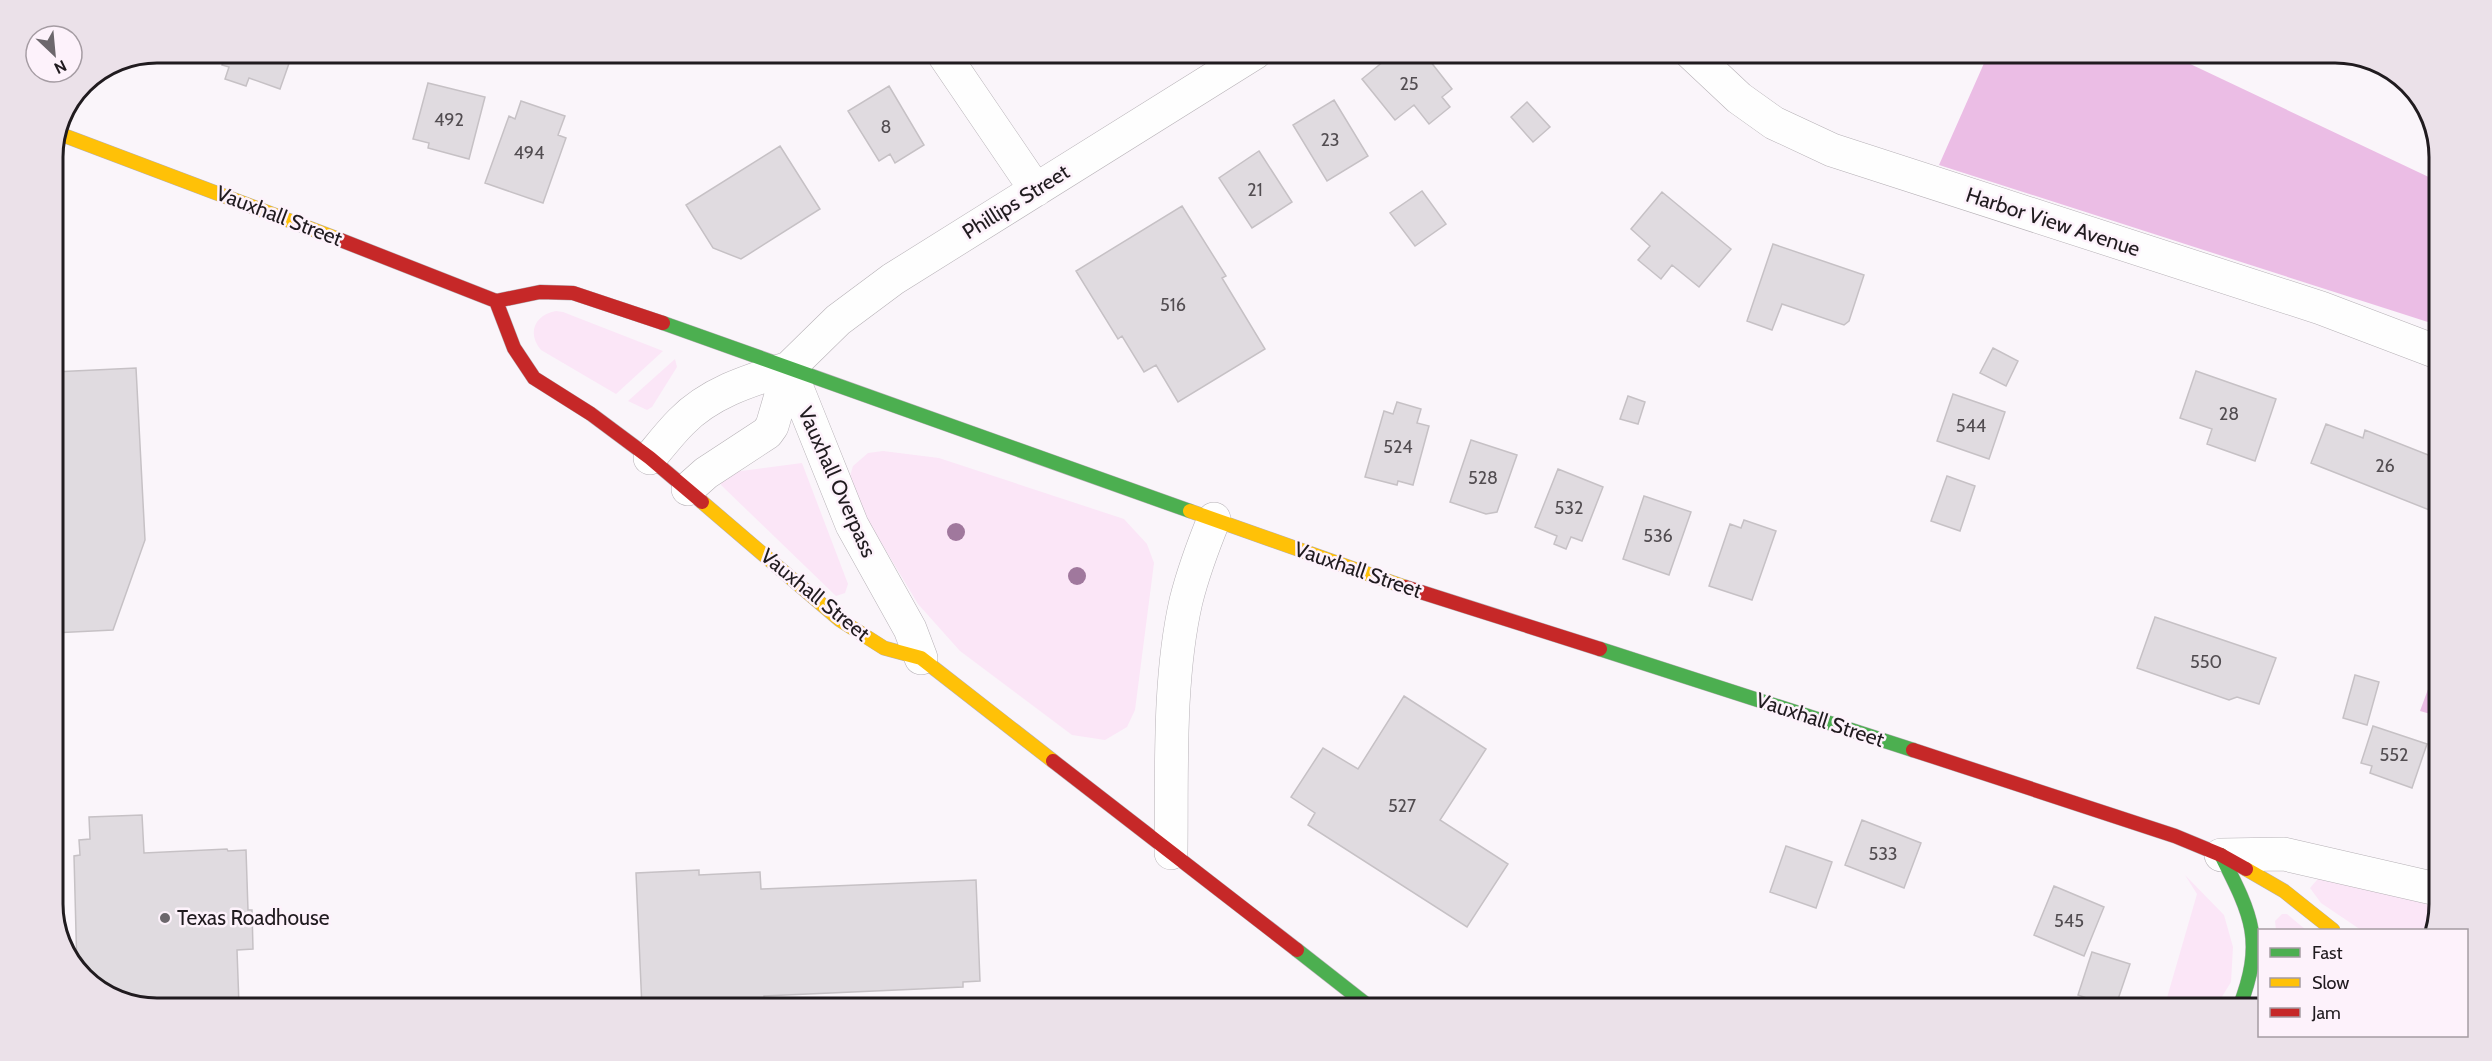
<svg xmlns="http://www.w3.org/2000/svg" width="2492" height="1061" font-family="Cabin,sans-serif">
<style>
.green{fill:#fbe6f7}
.forest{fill:#ebbde5}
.building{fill:#e0dbe0;stroke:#c6c1c5;stroke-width:1.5}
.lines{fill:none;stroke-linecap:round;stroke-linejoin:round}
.street-casing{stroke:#b6b1b6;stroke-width:34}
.fast-casing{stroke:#b6b1b6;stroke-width:15}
.slow-casing{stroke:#b6b1b6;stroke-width:15}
.jam-casing{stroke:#b6b1b6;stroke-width:15}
.street{stroke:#fefefe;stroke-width:33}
.fast{stroke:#4caf50;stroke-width:14}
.slow{stroke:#ffc107;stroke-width:14}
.jam{stroke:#c62828;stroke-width:14}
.tree{fill:#a0789d}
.poi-dot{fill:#6c676c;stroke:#fdf2fb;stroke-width:2}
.labels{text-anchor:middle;stroke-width:5;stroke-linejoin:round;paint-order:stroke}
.number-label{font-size:18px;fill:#524d51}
.street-label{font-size:21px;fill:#201b1f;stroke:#fdf2fb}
.poi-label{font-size:21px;fill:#201b1f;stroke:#fdf2fb;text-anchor:start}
.rim{fill:none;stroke:#201b1f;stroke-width:3}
</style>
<rect width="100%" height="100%" fill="#faf5fa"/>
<path class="green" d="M556,311L563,312L663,351L616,394L541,350C527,334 534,315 556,311Z
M675,359L677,367L652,407L647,410L628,401Z
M883,451L939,458L1124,519L1147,544L1154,563L1135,710L1127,727L1105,740L1072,735L960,651L918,604L870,524L854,490L850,476L853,466L868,453Z
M802,463L848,584L845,593L836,596L721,485L720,481L726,473Z
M2323,873L2432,906V930H2361L2321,903L2310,888Z
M2185,875L2224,915L2233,947L2231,982L2215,1008H2164L2197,894Z
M2282,914H2287L2306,930H2276L2275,921Z"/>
<path class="forest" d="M1989,52L2167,53L2435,180L2431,323L1939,165Z
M2434,673V715L2420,711Z"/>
<path class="building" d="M226,52H293L280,89L249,78L246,86L225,79L229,67L222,65Z
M1035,52H1051L1040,60Z
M1395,52H1423L1452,89L1442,97L1450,107L1429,124L1414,105L1395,120L1362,79Z
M428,83L485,97L469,159L428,148L429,143L413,139Z
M889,86L924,145L895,163L890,154L879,161L848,111Z
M1334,100L1368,156L1327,181L1293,125Z
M521,101L565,116L558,135L566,138L543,203L485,183L509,116L515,119Z
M1527,102L1550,127L1533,142L1511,117Z
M780,146L820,209L741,259L713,248L686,205Z
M1259,151L1292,202L1252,228L1219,178Z
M1422,191L1446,224L1415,246L1390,213Z
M1662,192L1731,249L1699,287L1672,265L1661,279L1638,260L1650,246L1631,229Z
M1182,206L1226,276L1222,278L1265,349L1178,402L1156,365L1144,372L1122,336L1118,339L1076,271Z
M1773,244L1864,275L1849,321L1844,325L1782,304L1772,330L1747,321Z
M1993,348L2018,361L2006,386L1980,373Z
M136,368L145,540L113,630L53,633V372Z
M2196,371L2276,399L2255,461L2207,444L2212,429L2180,418Z
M1953,394L2005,412L1989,459L1937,441Z
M1628,396L1645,402L1638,424L1620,419Z
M1397,402L1421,409L1417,423L1429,426L1413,485L1398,481L1397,485L1365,477L1384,411L1393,414Z
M2326,424L2363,438L2365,430L2436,458V502L2432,511L2311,463Z
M1471,440L1517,455L1497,512L1486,514L1450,502Z
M1558,469L1603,487L1582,541L1571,537L1566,549L1554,544L1557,536L1535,527Z
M1947,476L1975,486L1960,531L1931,521Z
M1644,496L1691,512L1669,575L1623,559Z
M1744,520L1776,531L1752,600L1709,586L1730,524L1741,528Z
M2155,617L2276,658L2259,704L2237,697L2229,700L2137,668Z
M2355,675L2379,682L2367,725L2343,718Z
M1404,696L1486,749L1440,820L1508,864L1467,927L1308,825L1315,813L1291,797L1323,748L1358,769Z
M2373,726L2427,744L2412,788L2370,773L2372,766L2361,763Z
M142,815L144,853L227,849L228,851L246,850L248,910H252L253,949L237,950L239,1005L202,1006V1008H156L117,1001L77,970L74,856L80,855L79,840L90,839L89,817Z
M1862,820L1921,843L1904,888L1845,865Z
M1786,846L1832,862L1816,908L1770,892Z
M699,870V875L760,872L761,889L976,880L980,981L963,982V987L764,996V1001L701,1003L702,1008H642L636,873Z
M2054,886L2104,907L2084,956L2034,935Z
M2092,952L2130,964L2115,1008L2078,995Z"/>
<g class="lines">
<defs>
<path id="street" d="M942,52L1036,190
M1690,52L1739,98L1774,123L1832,150L2321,308L2437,352
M789,368L852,525L910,629L921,658
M650,458C660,446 670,433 681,422C710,392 751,380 789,368
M688,489L706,473L767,433L772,426L789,368L838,320L893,279L1256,52
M1171,853C1172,772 1168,680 1186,601C1193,573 1203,546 1214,519
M2221,855L2284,854L2432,888"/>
<path id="fast" d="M663,323L1190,511
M1600,649L1913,750
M2221,855C2252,916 2265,941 2239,1008
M1297,950L1371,1008"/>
<path id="slow" d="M60,134L338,239
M702,502L840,620L884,648L921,658L1053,761
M1190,511L1405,587
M2246,869L2284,891L2333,930"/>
<path id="jam" d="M338,239L496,301L540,292L573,293L663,323
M496,301L514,348L534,378L591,414L650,458L702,502
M1405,587L1600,649
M1913,750L2175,836L2221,855L2246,869
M1053,761L1297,950"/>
</defs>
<use href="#street" class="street-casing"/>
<use href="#fast" class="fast-casing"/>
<use href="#slow" class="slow-casing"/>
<use href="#jam" class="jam-casing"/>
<use href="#street" class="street"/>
<use href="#fast" class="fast"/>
<use href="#slow" class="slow"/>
<use href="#jam" class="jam"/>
</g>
<g class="tree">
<circle cx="956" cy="532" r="9"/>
<circle cx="1077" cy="576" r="9"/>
</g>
<circle class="poi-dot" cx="165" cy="918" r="6"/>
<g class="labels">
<g class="number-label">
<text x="1409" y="90">25</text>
<text x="449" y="126">492</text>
<text x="886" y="133">8</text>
<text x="1330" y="146">23</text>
<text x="529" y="159">494</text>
<text x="1255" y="196">21</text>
<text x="1173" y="311">516</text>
<text x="2229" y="420">28</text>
<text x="1971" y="432">544</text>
<text x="1398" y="453">524</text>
<text x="2385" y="472">26</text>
<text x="1483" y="484">528</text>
<text x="1569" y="514">532</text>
<text x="1658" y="542">536</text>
<text x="2206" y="668">550</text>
<text x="2394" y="761">552</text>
<text x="1402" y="812">527</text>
<text x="1883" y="860">533</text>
<text x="2069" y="927">545</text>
</g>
<g class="street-label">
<text transform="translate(1016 202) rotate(-32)" y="7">Phillips Street</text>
<text transform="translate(279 216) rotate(21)" y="7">Vauxhall Street</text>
<text transform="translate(2053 222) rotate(18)" y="7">Harbor View Avenue</text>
<text transform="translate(837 482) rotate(66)" y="7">Vauxhall Overpass</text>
<text transform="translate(1358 570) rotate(19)" y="7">Vauxhall Street</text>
<text transform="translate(815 595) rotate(39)" y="7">Vauxhall Street</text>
<text transform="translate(1820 720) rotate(18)" y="7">Vauxhall Street</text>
</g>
<g class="poi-label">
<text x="177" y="925">Texas Roadhouse</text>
</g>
</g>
<path d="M0 0H2492V1061H0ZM157 63H2335A94 94 0 0 1 2429 157V904A94 94 0 0 1 2335 998H157A94 94 0 0 1 63 904V157A94 94 0 0 1 157 63Z" fill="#ebe1e9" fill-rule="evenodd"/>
<path class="rim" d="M157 63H2335A94 94 0 0 1 2429 157V904A94 94 0 0 1 2335 998H157A94 94 0 0 1 63 904V157A94 94 0 0 1 157 63Z"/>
<rect x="2258" y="929" width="210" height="108" fill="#fdf2fb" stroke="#a59ca3" stroke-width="1.5"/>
<rect x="2270" y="948" width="30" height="9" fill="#4caf50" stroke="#a59ca3" stroke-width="1.5"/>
<text x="2312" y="959" font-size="18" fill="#201b1f">Fast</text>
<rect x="2270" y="978" width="30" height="9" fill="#ffc107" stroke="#a59ca3" stroke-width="1.5"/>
<text x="2312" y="989" font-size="18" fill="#201b1f">Slow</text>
<rect x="2270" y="1008" width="30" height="9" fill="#c62828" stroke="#a59ca3" stroke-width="1.5"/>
<text x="2312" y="1019" font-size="18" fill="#201b1f">Jam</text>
<g transform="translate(54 54) rotate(154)"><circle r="28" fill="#fdf2fb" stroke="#a59ca3" stroke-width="1.5"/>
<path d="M0-4.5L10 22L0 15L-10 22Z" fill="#6c676c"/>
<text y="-9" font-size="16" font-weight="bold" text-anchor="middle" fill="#201b1f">N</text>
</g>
</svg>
